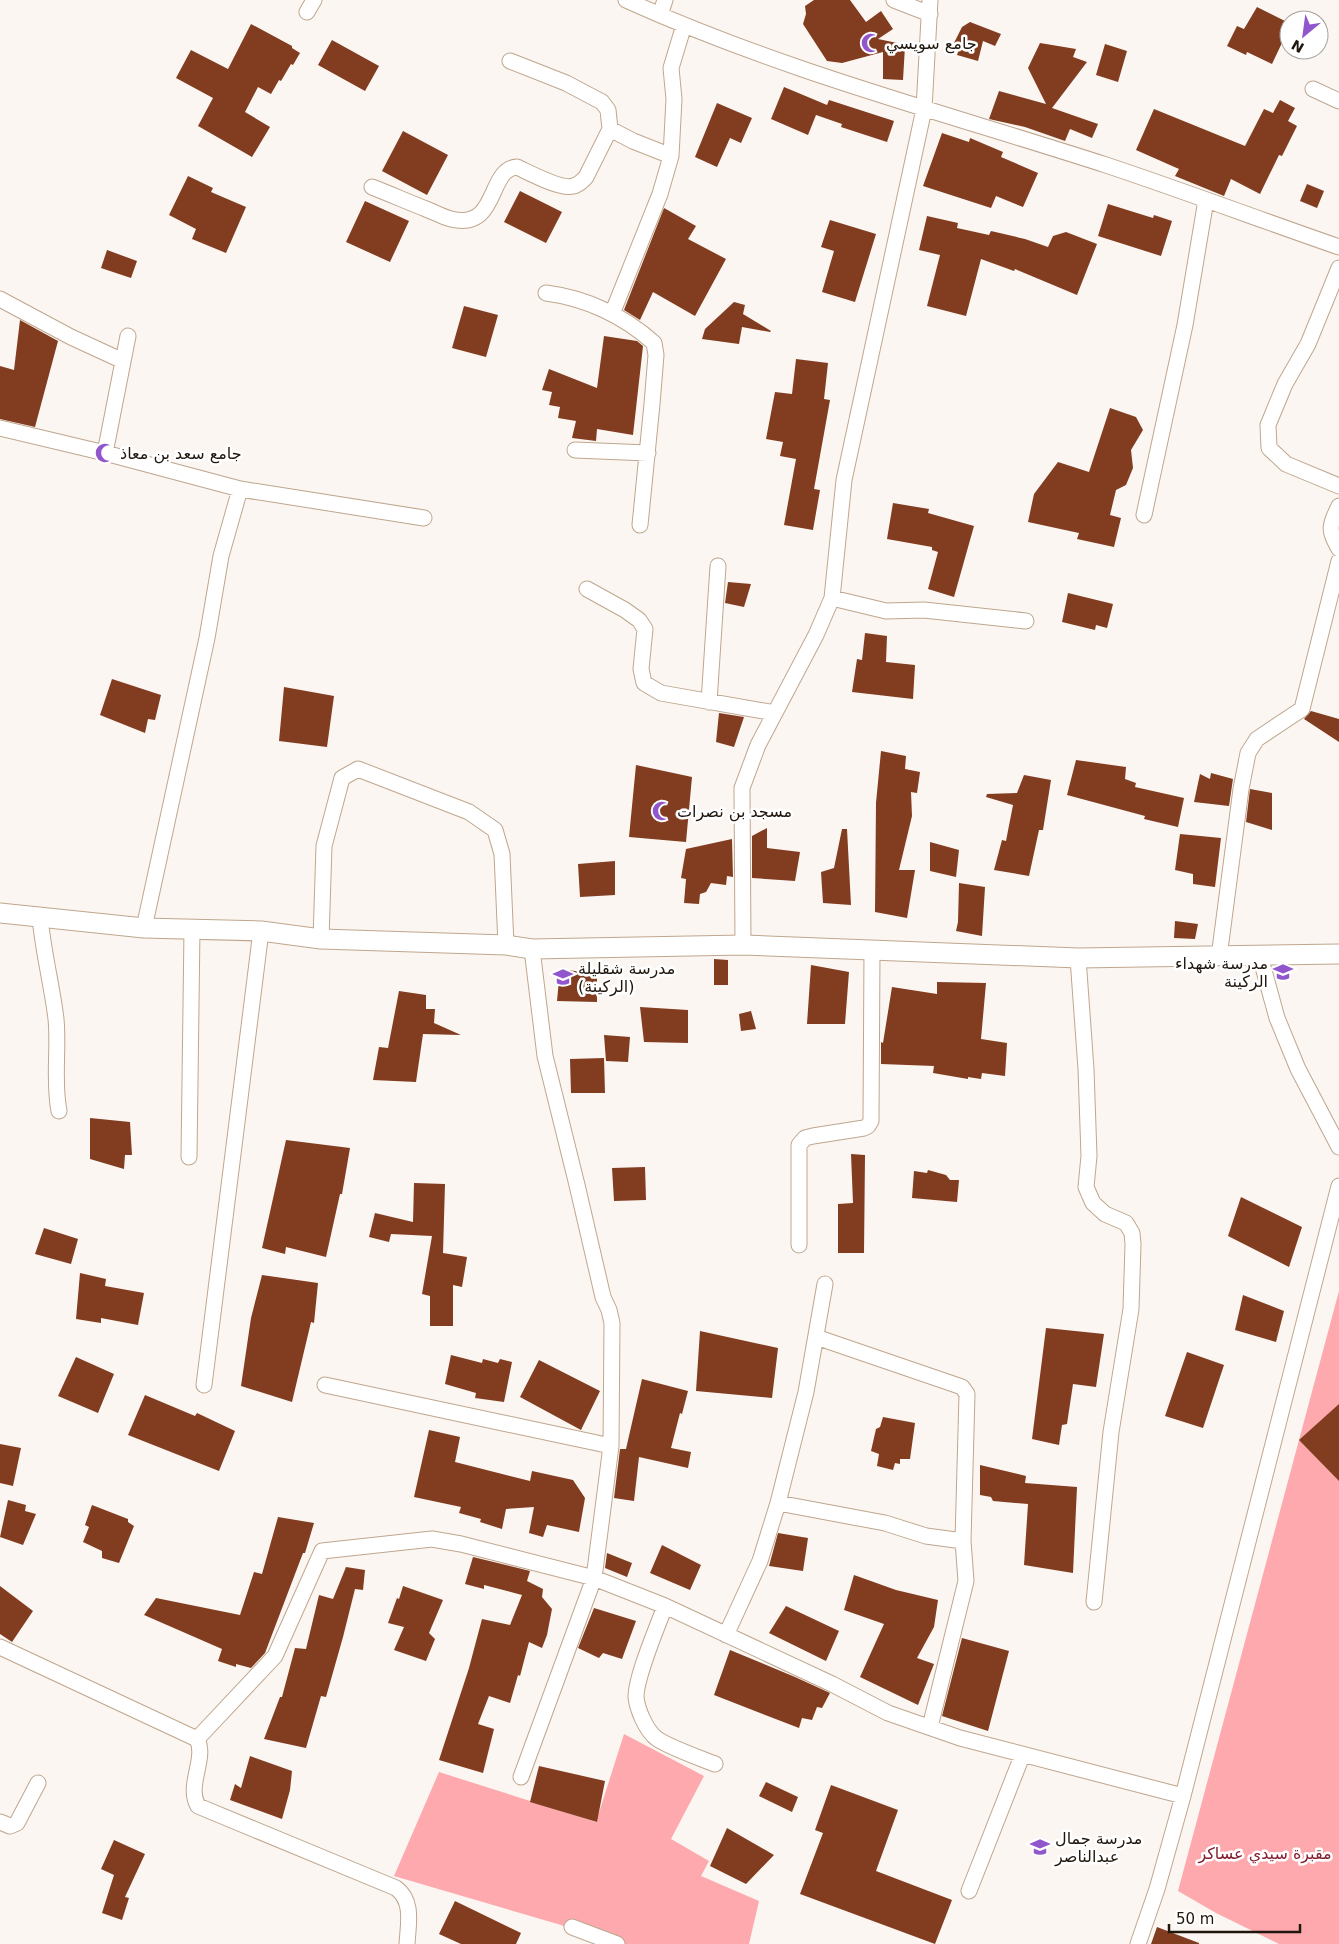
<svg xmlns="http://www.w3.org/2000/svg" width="1339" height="1944" font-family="'DejaVu Sans',Cairo,sans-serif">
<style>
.green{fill:#fea9ad}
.building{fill:#823c20}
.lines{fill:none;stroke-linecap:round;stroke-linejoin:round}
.minor-casing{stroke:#bfa68e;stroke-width:17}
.tertiary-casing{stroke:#bfa68e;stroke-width:21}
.minor{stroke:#fff;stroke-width:15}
.tertiary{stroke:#fff;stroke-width:19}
.labels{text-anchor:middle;stroke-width:5;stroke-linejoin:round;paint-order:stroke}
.poi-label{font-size:16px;fill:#1f160d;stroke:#fff;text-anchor:start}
.park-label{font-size:16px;fill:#831e2e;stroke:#fff}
</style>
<rect width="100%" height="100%" fill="#fbf6f1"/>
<path class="green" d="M1339,1291V1944H1279L1216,1913L1178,1891Z
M624,1734L704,1776L671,1839L709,1861L701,1876L759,1901L749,1944H610L561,1925L394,1876L439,1772L596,1822Z"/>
<path class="building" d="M814,0H850L866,22L881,11L893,29L878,39L907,45L905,46L903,80L883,79V52L842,63L827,61L803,24L806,14L805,6Z
M1257,7L1289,23V28L1272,64L1247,52L1246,55L1227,46L1237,26L1244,29Z
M970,22L1001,34L995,46L983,41L978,61L957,55L960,46L954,43L962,27Z
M251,24L292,46V48L300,53L293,65L291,64L281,81L279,80L271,94L258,87L245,112L270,127L252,157L198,126L213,98L176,78L191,50L228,69Z
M332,40L379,66L365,91L318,65Z
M1040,43L1076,49L1073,57L1087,62L1052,108L1098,124L1092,138L1070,129L1065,141L1025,127L989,119L999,91L1046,104L1028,68Z
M1105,44L1127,51L1118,82L1096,75Z
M784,87L827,105L829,100L894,121L887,142L841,127L842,124L816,115L808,135L771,119Z
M1280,100L1295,108L1288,121L1297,126L1282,156L1279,155L1260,194L1231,179L1224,196L1175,176L1179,169L1136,150L1154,109L1245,146L1264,109L1273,113Z
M717,103L752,118L741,143L730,138L717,167L695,157Z
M403,131L448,155L427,195L382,171Z
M942,133L969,142L970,138L1003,152L1001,157L1038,173L1023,207L996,196L991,208L923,186Z
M188,176L213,188L211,192L246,207L226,253L192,239L196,229L169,215Z
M1307,184L1324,191L1317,208L1300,201Z
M520,191L562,212L546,243L504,222Z
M365,201L409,221L390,262L346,242Z
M1108,204L1153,218L1154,215L1172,221L1161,256L1098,236Z
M664,208L696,226L688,239L726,259L695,316L653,292L640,320L624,310Z
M927,216L958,223L957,228L989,235L991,231L1025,239L1048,247L1053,236L1066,232L1097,244L1077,295L1015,269L1014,271L981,259L966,316L927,306L940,255L919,250Z
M830,220L876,234L855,302L822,292L834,251L821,247Z
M107,250L137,261L131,278L101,268Z
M734,302L745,305L743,314L771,331L770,332L742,327L739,344L702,339L705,329Z
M464,306L498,315L486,357L452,348Z
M20,320L58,341L35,427L0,419V366L14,370Z
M604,336L637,341L643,346L633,435L597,429L596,441L572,438L576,421L558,418L560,407L549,405L552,392L542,390L549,369L597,388Z
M796,359L828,363L824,399L830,400L814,489L820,490L813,530L784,525L796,459L780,456L783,442L766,439L775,392L792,394Z
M1110,408L1136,417L1143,430L1131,450L1133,468L1126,485L1116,490L1110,515L1121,518L1114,547L1077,539L1079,533L1028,522L1034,494L1058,462L1089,472Z
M893,503L929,509L928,513L974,526L954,597L928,589L938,552L932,550V547L887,539Z
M728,582L751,584L744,607L725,603Z
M1068,593L1113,604L1107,628L1096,625L1095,630L1062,622Z
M865,633L887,636L886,662L915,665L913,699L852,692L857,659L862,660Z
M112,679L161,695L155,720L148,719L145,733L100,715Z
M284,687L334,696L327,747L279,741Z
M1311,711L1339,719V742L1304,719Z
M719,713L744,717L734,747L716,742Z
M881,751L906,756L905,769L920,772L917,793L911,792L912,816L899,870H915L907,918L875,912L876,803Z
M1076,760L1126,767L1125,779L1136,783L1135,787L1184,798L1178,827L1144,819L1145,816L1067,795Z
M636,765L692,777L686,842L629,837Z
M1211,773L1233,779L1229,806L1194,802L1200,774L1210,779Z
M1024,775L1051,780L1043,830H1039L1029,876L994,870L1002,840L1006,841L1013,805L986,797L987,794L1017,793Z
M1250,789L1272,793V830L1246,822Z
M767,828V848L800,852L795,881L752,878V836Z
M842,829H847L851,905L823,903L821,872L834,868Z
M1180,834L1221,838L1215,887L1193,884V874L1175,870Z
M732,839L733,877L727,876L726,885L711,883L706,892L700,894L699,904L684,903L686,879L681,878L686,849Z
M930,842L959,850L956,877L930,871Z
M615,861V895L580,897L578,864Z
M959,883L985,887L982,936L956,931L958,922Z
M1175,921L1198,924L1195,939L1174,938Z
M714,959L728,960V985H714Z
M811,965L849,972L845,1024H807Z
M560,969L597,974V1002L557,1001Z
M937,982L986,983L981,1039L1007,1043L1005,1076L982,1073L981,1079L968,1077V1079L933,1073L934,1066L881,1064V1042L883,1043L892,987L937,994Z
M399,991L426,995V1009H435L434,1023L461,1035L423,1034L416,1082L373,1080L379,1047L388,1048Z
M640,1007L688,1010V1043L644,1042Z
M751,1011L756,1029L741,1031L739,1014Z
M604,1035L630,1037L628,1062L606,1061Z
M604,1058L605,1093H571L570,1059Z
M90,1118L130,1122L132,1155H125L124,1169L90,1159Z
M286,1140L350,1148L342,1194H340L326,1257L286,1247L285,1254L262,1248Z
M851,1154L865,1155L864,1253H838V1204L853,1203Z
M645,1167L646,1200L614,1201L612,1168Z
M928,1170L946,1175L950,1180H959L957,1202L912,1198L914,1171L927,1173Z
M414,1183L445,1184L443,1253L467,1257L462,1287L453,1285V1326H430V1296L422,1294L432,1236L391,1234L389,1242L369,1237L375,1213L413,1222Z
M1241,1197L1302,1227L1289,1267L1228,1236Z
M44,1228L78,1239L71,1264L35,1254Z
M80,1273L106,1279L105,1286L144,1293L138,1325L101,1318V1323L76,1319Z
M262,1275L318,1283L314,1323L311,1322L292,1402L241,1386L251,1318Z
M1243,1295L1284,1311L1276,1342L1235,1330Z
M1046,1328L1104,1334L1096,1387L1073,1384L1067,1424L1062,1425L1059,1445L1032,1439Z
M700,1331L778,1348L772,1398L696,1391Z
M1187,1352L1224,1365L1203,1428L1165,1416Z
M451,1355L482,1363L483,1359L498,1363L500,1359L512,1362L504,1402L475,1398L476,1393L445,1384Z
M76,1357L114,1374L98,1413L58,1396Z
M539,1360L600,1391L581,1430L520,1397Z
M642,1379L688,1391L682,1414L680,1413L671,1448L691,1452L688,1468L639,1457L634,1501L614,1498L620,1449H626Z
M145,1395L195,1416L197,1413L235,1431L219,1471L128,1435Z
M1339,1404V1481L1299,1440Z
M883,1417L915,1423L910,1459H900V1464L895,1463L893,1470L877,1466L879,1454L871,1451L876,1429L880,1427Z
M429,1430L460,1437L455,1462L530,1481L532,1471L573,1480L585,1498L579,1532L547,1525L543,1537L529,1533L534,1507L506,1509L502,1529L480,1522L481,1519L459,1513L461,1507L414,1497Z
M0,1444L21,1448L13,1486L0,1483Z
M980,1465L1026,1476L1025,1483L1077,1487L1073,1573L1024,1565L1028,1504L993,1501L991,1497L980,1495Z
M8,1500L26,1505L25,1511L36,1514L23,1545L0,1537Z
M92,1505L128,1519V1522L134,1526L119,1563L102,1558V1551L83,1542L89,1527L85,1525Z
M278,1517L314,1523L305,1553H303L265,1653L251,1668L236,1664V1667L218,1661L222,1649L144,1615L156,1598L240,1615L254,1572L262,1574Z
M778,1533L808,1538L803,1571L769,1566Z
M662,1545L701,1565L690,1590L650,1573Z
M607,1553L632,1563L627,1577L605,1568Z
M473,1557L530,1571L527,1581L543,1589L542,1597L552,1609L547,1635L542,1648L529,1642L520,1676L518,1675L510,1703L489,1696L478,1724L494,1729L483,1773L439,1760L469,1668L482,1619L510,1625L522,1595L484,1585V1589L465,1584Z
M346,1567L365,1570L363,1590L355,1589L343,1637L326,1697L321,1696L306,1748L264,1739L280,1697H282L295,1648L306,1649L319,1595L333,1599Z
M854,1575L896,1590L938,1600L934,1627L917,1658L934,1664L918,1705L860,1677L884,1624L844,1610Z
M0,1586L33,1611L12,1642L0,1634Z
M403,1586L443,1600L429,1633L435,1639L426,1661L394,1650L404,1627L388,1623L397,1598L399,1599Z
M786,1606L839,1631L826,1661L769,1633Z
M594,1608L636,1621L622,1659L603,1653L599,1658L578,1648Z
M962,1638L1009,1651L988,1731L942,1716Z
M730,1650L795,1677L830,1693L822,1708L817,1707L812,1720L802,1718L799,1728L714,1695Z
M250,1756L292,1771L290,1790L282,1819L230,1800L235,1784L241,1788Z
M539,1766L605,1781L597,1822L530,1802Z
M766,1782L798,1797L792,1812L759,1796Z
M831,1785L898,1810L876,1871L952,1900L935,1944L800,1894L823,1833L815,1830Z
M727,1828L774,1855L746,1884L710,1866Z
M114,1840L145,1854L125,1897L129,1898L122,1920L102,1913L114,1875L101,1869Z
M455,1901L521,1933L516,1944H461L439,1934Z
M1157,1927L1199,1943V1944H1151Z"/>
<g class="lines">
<defs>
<path id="minor" d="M626,0C780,70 945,113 1106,165C1184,191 1261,220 1339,247
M894,0L930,14
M307,12L314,0
M660,15L665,0
M510,61L566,83L602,102L608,110L610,129L633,141L671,156
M1313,89L1339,101
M372,187C390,194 408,202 426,209C434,212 443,217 451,219C499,231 487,169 517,167C530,173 561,190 573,186C579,185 582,181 586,177L610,129
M1339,268L1308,344L1285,384L1268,425L1269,448L1286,464L1339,486
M546,293C586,298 624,316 654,343L656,355L652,404L640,525
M0,299L71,337L123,361
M612,314L660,194L671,156L674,99L671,68L684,25
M0,428L105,453L240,489L424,518
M575,450L648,453
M105,453L128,336
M1339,506C1329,527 1328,529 1339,549
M1144,515L1185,325L1206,200
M587,589L625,610L639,620L645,629L641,669L644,683L661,693L775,713
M832,598L886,611L924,610L1026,621
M709,702L718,566
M40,917C43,952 52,985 56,1019C59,1050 53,1080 59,1111
M144,928L207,638L221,556L240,489
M321,939L324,846L342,778L358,769L469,812L495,830L502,854L506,945
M743,945L742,788L758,745L816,635L832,598L844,480L924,109L930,0
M1260,956L1277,1018L1298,1069L1339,1147
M1219,957L1241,789L1248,753L1257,739L1302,709L1339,561
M1078,958L1086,1069L1089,1156L1086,1187L1093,1203L1105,1214L1126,1223L1132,1233L1133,1244L1131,1309L1111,1432L1094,1602
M189,1157L192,929
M799,1245V1145L805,1138L813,1136L864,1128L868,1126L871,1121L872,951
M816,1337L962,1387L967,1394L963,1541L966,1581L930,1727
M204,1385L261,931
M325,1385L611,1446
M778,1503L885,1523L926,1536L963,1541
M665,1606C657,1628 636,1676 636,1697C637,1709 646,1730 656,1738C668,1747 700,1758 715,1764
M726,1635L760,1561L778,1503L806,1392L825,1284
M0,1647L197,1739C207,1759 186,1785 198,1806L396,1888C414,1901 408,1925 407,1944
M197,1739L275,1656L322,1551L432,1539L461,1544L594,1578L665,1606L832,1684L888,1713L960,1738L1183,1796
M521,1777L594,1578L611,1446L612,1323L609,1310L603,1297L577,1185L545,1056L532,949
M0,1822L10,1826L17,1823L38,1783
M969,1891L1022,1756
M572,1927L617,1944
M1138,1944L1157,1889L1183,1796L1339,1186"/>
<path id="tertiary" d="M0,913L144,928L261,931L321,939L506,945L532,949L743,945L1078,958L1339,954"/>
</defs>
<use href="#minor" class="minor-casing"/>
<use href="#tertiary" class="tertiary-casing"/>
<use href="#minor" class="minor"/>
<use href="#tertiary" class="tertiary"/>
</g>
<defs>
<symbol id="mosque-bare" viewBox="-9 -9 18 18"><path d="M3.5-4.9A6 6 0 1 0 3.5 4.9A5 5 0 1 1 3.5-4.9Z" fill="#9256cc" stroke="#fff" stroke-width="2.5" paint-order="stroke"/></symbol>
<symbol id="school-bare" viewBox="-9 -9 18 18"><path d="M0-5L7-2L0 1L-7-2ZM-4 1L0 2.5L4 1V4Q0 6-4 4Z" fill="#9256cc" stroke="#fff" stroke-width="2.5" paint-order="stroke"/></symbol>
</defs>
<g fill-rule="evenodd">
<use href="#mosque-bare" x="857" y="29" width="28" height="28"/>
<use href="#mosque-bare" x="91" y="439" width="28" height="28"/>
<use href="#mosque-bare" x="648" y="797" width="28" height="28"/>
<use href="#school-bare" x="1269" y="958" width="28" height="28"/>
<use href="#school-bare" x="549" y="963" width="28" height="28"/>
<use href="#school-bare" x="1026" y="1833" width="28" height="28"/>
</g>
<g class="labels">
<g class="poi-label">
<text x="886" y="49">جامع سويسي</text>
<text x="120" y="459">جامع سعد بن معاذ</text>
<text x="677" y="817">مسجد بن نصرات</text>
<text x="1268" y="969" text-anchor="end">مدرسة شهداء<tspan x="1268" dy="18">الركينة</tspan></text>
<text x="578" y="974">مدرسة شقليلة<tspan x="578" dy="18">(الركينة)</tspan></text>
<text x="1055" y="1844">مدرسة جمال<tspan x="1055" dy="18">عبدالناصر</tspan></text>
</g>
<g class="park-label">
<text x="1265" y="1859">مقبرة سيدي عساكر</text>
</g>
</g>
<g transform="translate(1304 35) rotate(209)"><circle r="24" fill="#ffffff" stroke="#a5a29e"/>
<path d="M0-4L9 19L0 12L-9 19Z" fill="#9256cc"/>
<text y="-8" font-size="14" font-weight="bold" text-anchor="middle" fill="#1f160d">N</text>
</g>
<path d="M1169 1924v8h131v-8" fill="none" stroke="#1f160d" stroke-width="2.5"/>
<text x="1176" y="1924" font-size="15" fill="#1f160d" stroke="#ffffff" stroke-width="4" paint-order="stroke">50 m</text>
</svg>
